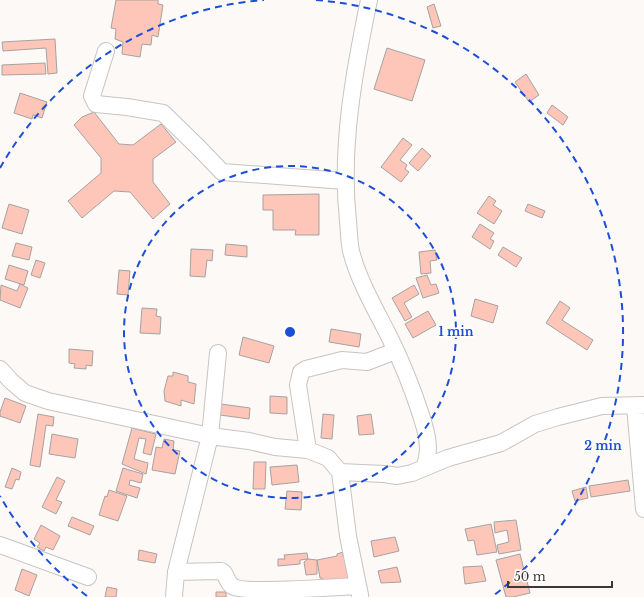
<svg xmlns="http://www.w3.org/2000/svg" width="644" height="597" font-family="'Libre Baskerville',serif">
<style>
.building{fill:#fdc6b8;stroke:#a7a2a1}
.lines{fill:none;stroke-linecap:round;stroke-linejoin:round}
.minor-casing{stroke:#c7c4c1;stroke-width:18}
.minor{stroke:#fff;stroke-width:16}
.ring{fill:none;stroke:#1d4ed8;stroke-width:2;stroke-dasharray:7 5}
.centre{fill:#1d4ed8;stroke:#fff;stroke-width:2}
.ring-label{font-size:12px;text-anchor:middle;font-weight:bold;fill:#1d4ed8;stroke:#fff;stroke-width:3.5;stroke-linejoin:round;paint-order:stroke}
</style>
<rect width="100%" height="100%" fill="#fcf9f6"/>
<path class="building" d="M116,0H158V4L163,5L158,37L152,35L151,45L142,44L140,57L122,54L123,42L115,39L116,29L111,28Z
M434,4L441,26L433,28L427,7Z
M55,39L57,73L48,74L46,48L3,51L2,42Z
M387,48L425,60L412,101L374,89Z
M45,63L46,74L2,75V65Z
M526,74L539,95L529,102L515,82Z
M20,93L47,102L42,118L33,115L32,119L14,113Z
M552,105L568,117L563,125L547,113Z
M94,112L119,144L133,145L161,124L176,142L153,159V182L170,204L153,219L130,192L114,191L82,218L68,201L101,173V158L74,125L82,117Z
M403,138L412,145L400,160L407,165L405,169L409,172L401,182L381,167Z
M422,148L431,156L418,171L409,163Z
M319,194V235H295L296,230H273V210H263V195Z
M489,196L496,201L493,205L502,211L494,224L477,213Z
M9,204L29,210L22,234L2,228Z
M528,204L545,211L542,218L525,211Z
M480,224L494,233L490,239L494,241L490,249L472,237Z
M16,243L32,247L29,260L12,256Z
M226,244L247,246V257L225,255Z
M503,247L522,258L516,267L498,255Z
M191,249L213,250L212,261L207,260L205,277L190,276Z
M435,250L437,260L430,261L431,273L421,274L419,252Z
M36,260L45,263L40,278L31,275Z
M9,265L28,271L24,285L5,279Z
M119,270L130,271L128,295L117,294Z
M427,275L431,285L436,284L439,293L423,298L416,278Z
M20,284L28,288L20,308L0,300L1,285L17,291Z
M414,285L419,294L404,303L412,317L405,321L392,298Z
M475,299L498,306L493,323L471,316Z
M560,301L570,308L562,320L593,340L587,350L546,323Z
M142,308L157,309L156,316L161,317L160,334L140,333Z
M428,311L436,325L413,338L405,324Z
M331,329L361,334L359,347L329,342Z
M243,337L274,346L269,363L239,355Z
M69,349L93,351L92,366L86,365V369L74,368L75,364L69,363Z
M173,372L188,376V382L196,384L194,404L181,400V406L165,401L164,391L168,376H173Z
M270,396L287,397V414L270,413Z
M5,398L26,406L20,423L0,416V412Z
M221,404L250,408L249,419L220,415Z
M38,414L54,417L53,426L46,425L40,467L30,465Z
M323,414L334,415L332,439L321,438Z
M371,414L374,434L359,435L357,416Z
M132,428L156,434L151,455L143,453L146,439L139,438L134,459L148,463L146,474L122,464Z
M52,434L78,439L75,458L49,454Z
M164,439L174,441L173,450L180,451L175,474L152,470L156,447L162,448Z
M254,462H266L265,489H253Z
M297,465L299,482L272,485L270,467Z
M12,468L21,472L19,480L16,479L12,489L5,487Z
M123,468L143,474L141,483L130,480L129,485L140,488L137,498L116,491Z
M57,477L65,481L56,500L62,502L56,514L42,507Z
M628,480L630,491L591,497L589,486Z
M586,487L588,498L575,501L572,491Z
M109,490L127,496L118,521L99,515L105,496L107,497Z
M287,491L302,492L301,510L285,509Z
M72,517L94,526L90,535L68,526Z
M516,520L521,550L499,554L497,545L509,542L507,530L495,533L494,522Z
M491,524L497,552L477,555L474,540L468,541L465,529Z
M41,525L60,536L53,550L46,547L44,551L37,547L40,543L34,539Z
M395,537L399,551L374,557L371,541Z
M139,550L157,554L155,563L138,560Z
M343,552V557H346L350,581L323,582L322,578H320L317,560L337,556V554Z
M307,553L308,559L300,560V564L278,566V559H285L284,555Z
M520,554L530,593L513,597H506L496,560Z
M308,559L317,560V574L306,575L304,562Z
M482,566L486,581L465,584L463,567Z
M397,567L401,582L381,583L378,571Z
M22,569L37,575L29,596L15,590Z
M107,587L117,589L116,597H105Z
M216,592H226V597H216Z"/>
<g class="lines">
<defs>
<path id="minor" d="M106,51L92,96L96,104L127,107L163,113L200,149L222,172L345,181
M0,369L11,381L25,393L48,401L210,436L249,441L275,447L308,450L328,458L340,472L384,474L397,476L412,473L424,468C425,464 427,460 427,457C430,443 425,428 421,415C412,387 401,360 388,334C375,309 358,279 351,251C349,242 349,231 348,221C340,147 354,72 369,0
M635,406L644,509
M308,450L298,385L301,372L306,369L342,360L367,362L395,351
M424,468L448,458L501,443L535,424L558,417L602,406L644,405
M340,472L348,536L360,595
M0,545L88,577
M176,572L221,571L224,573C226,576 228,583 232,586C242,594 339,587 358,586
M174,597L176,572L210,436L218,353"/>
</defs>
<use href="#minor" class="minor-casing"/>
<use href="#minor" class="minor"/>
</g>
<g class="ring">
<circle cx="290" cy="332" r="166"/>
<path d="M87 596A333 333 0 0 1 0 496M0 168A333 333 0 0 1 264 0M316 0A333 333 0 0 1 493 596"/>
</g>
<circle cx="290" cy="332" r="6" class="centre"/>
<g class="ring-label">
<text x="456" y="336">1 min</text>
<text x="603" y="450">2 min</text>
</g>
<path d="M508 581v6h104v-6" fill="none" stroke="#3a3837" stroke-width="2"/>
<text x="514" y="581" font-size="12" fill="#3a3837" stroke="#ffffff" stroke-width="3" paint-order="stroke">50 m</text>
</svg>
